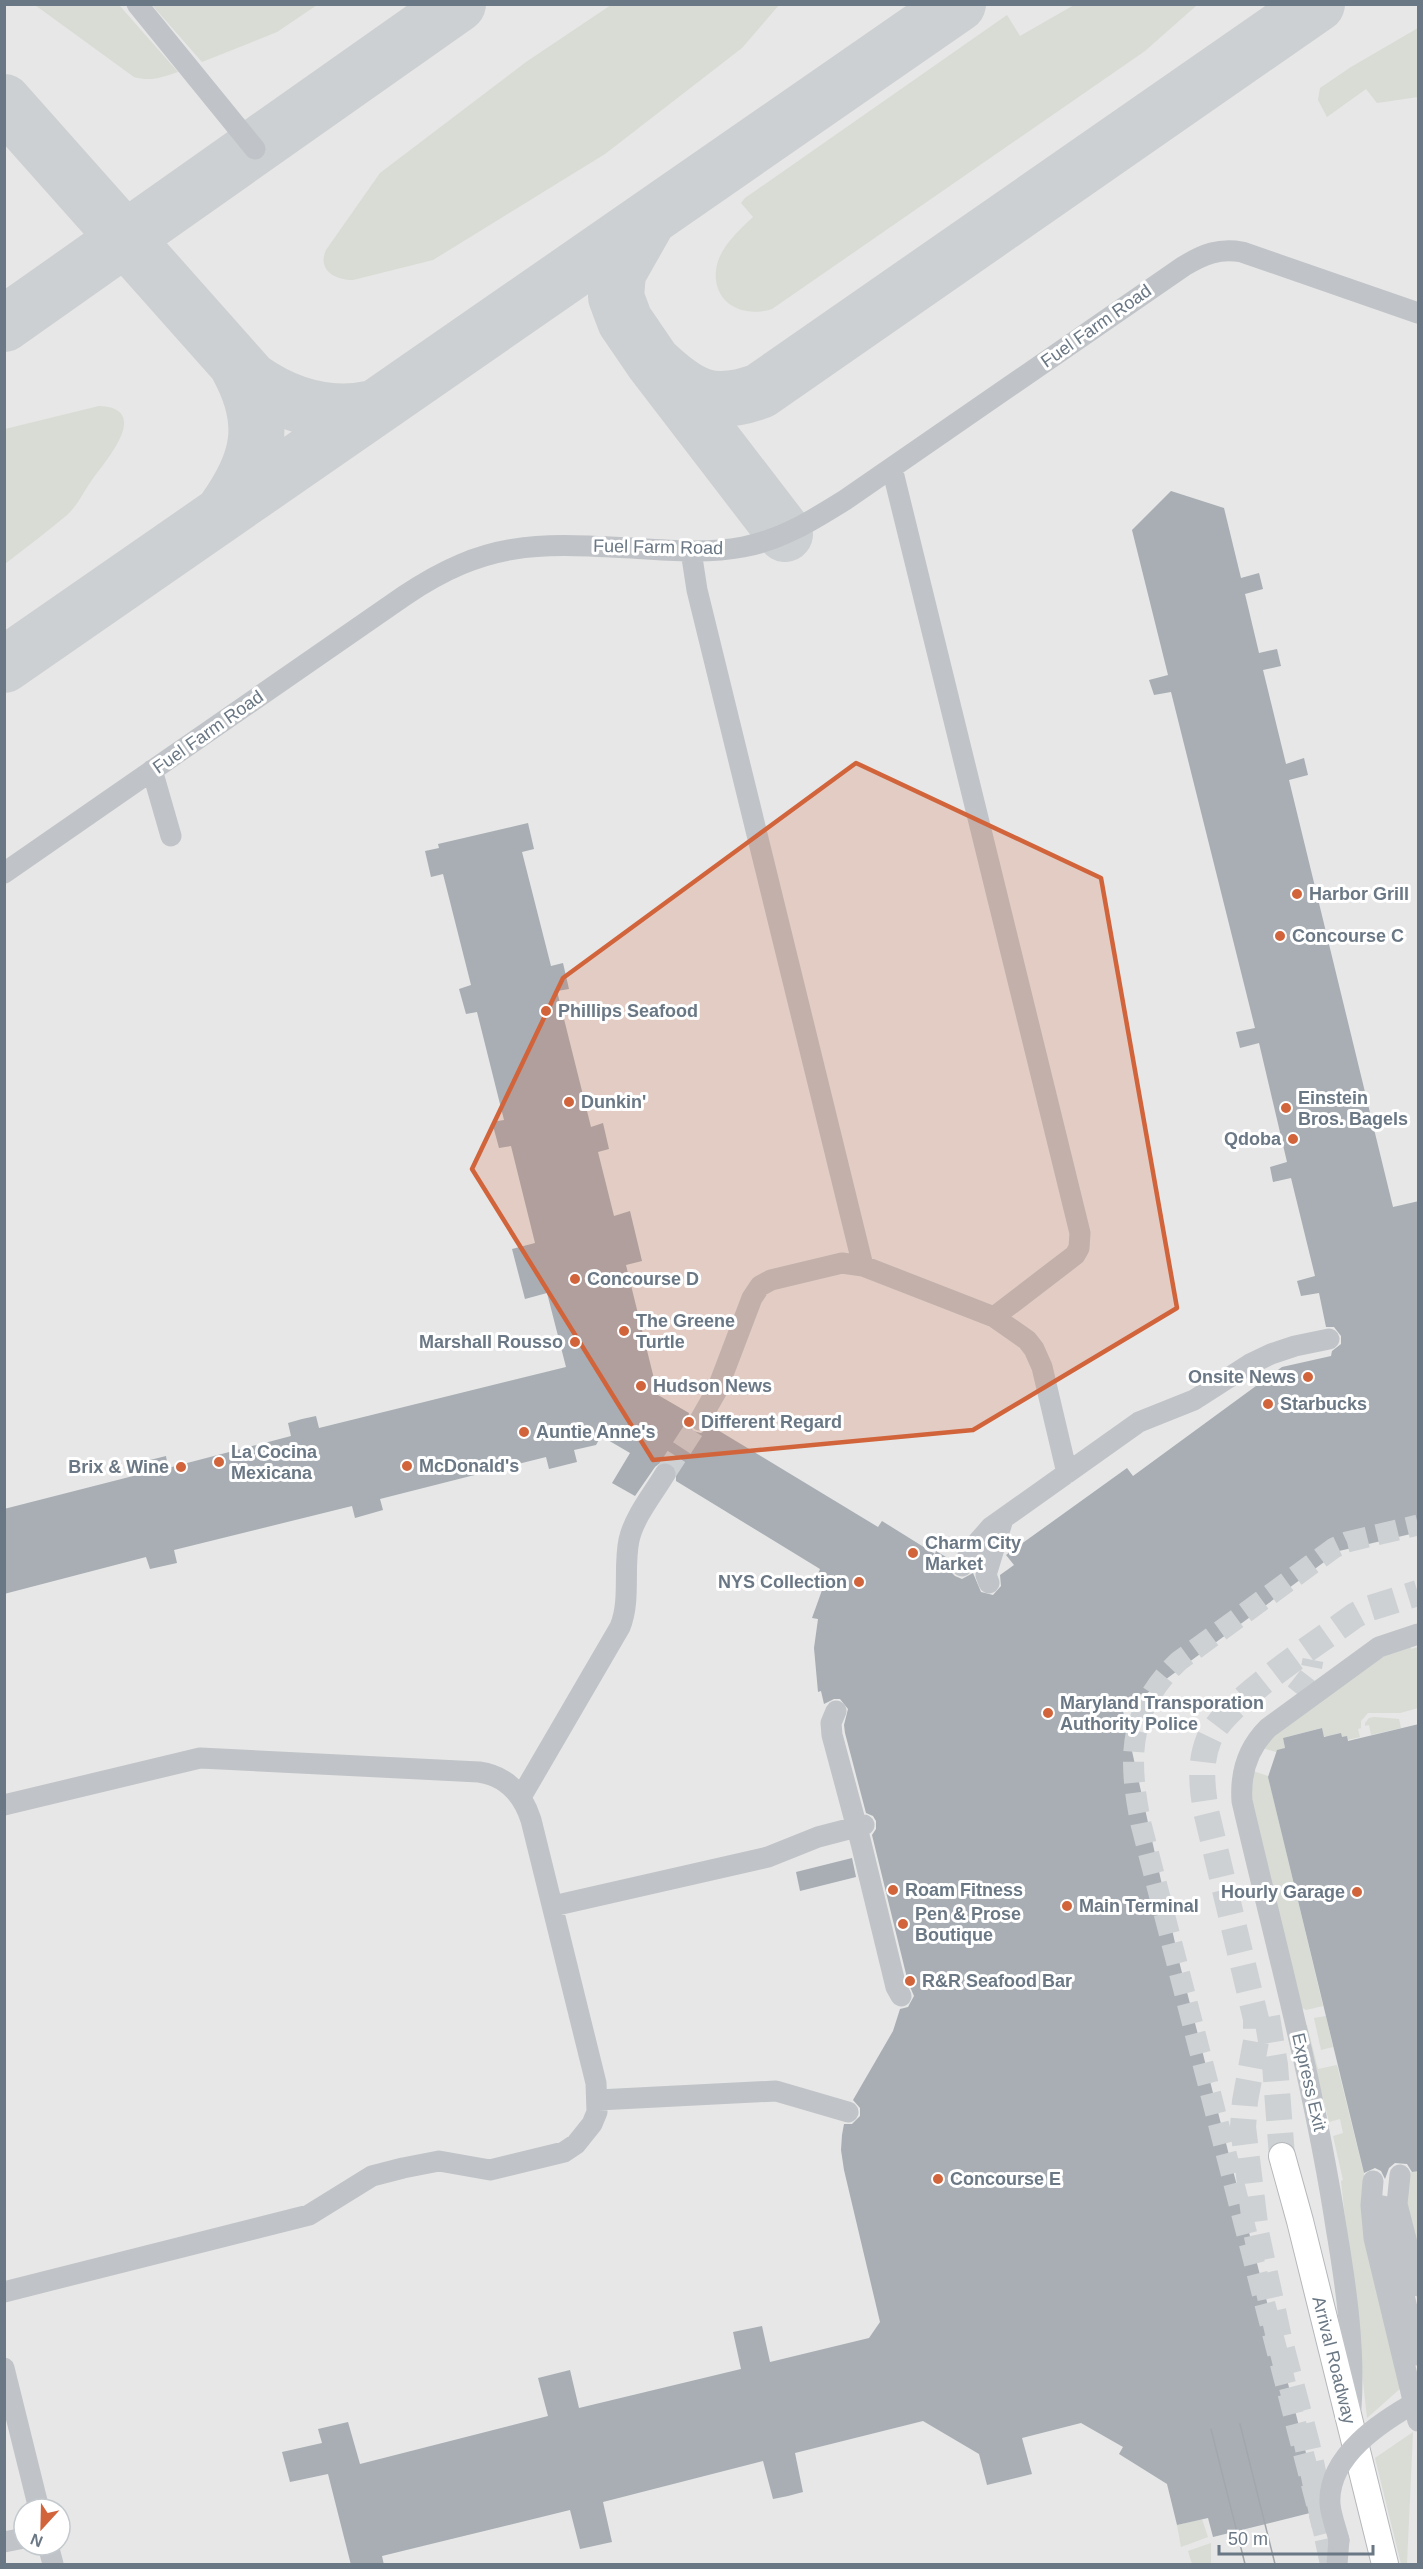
<svg xmlns="http://www.w3.org/2000/svg" width="1423" height="2569" font-family="Helvetica,sans-serif">
<style>
.built{fill:#e6e7e6;fill-rule:evenodd}
.green{fill:#d8dcd5}
.lines{fill:none;stroke-linecap:round;stroke-linejoin:round}
.taxiway{stroke:#cdd0d2;stroke-width:56}
.building{fill:#a8aeb4}
.minor-tunnel{stroke:#cdd1d4;stroke-width:21;stroke-dasharray:21 10;stroke-linecap:butt}
.major-tunnel{stroke:#cdd1d4;stroke-width:26;stroke-dasharray:26 13;stroke-linecap:butt}
.major-casing{stroke:#b4b7bb;stroke-width:28}
.minor{stroke:#c0c3c7;stroke-width:21}
.major{stroke:#fff;stroke-width:26}
.tram{stroke:#a2a7ad;stroke-width:1.5}
.minor-bridge{stroke:#c0c3c7;stroke-width:21}
.marked{fill:#d2643b;fill-opacity:0.2;stroke:#d2643b;stroke-width:4.5;stroke-linejoin:round}
.poi-dot{fill:#d2643b;stroke:#fff;stroke-width:2}
.labels{text-anchor:middle;stroke-width:6;stroke-linejoin:round;paint-order:stroke}
.street-label{font-size:18px;fill:#6a7784;stroke:#fff}
.poi-label{font-size:18px;font-weight:bold;fill:#6a7784;stroke:#fff;text-anchor:start}
</style>
<rect width="100%" height="100%" fill="#f8f8f6"/>
<path class="built" d="M5,5H1418V2564H5ZM24,2509H60V2545H24Z"/>
<path class="green" d="M35,5H119L178,72C163,77 151,82 134,77Z
M152,5H317L277,32L202,62Z
M611,5H779L742,48L605,154L433,260L353,280C335,280 317,270 326,250L380,173L526,62Z
M1074,5H1197L1145,51L772,309C738,320 707,298 718,261C724,244 740,229 753,217L741,203L745,198L1007,15L1020,36Z
M1418,28V97L1377,103L1366,89L1327,117L1318,100L1320,88L1351,67Z
M99,406C151,408 108,458 94,477C85,489 78,505 67,515C47,532 25,548 5,564V429Z
M1410,1645L1411,1649L1418,1647V1708L1400,1713H1368L1361,1721V1728L1358,1729L1360,1737L1347,1740L1342,1737L1324,1736L1321,1728L1283,1738L1285,1748L1276,1752L1262,1748L1269,1740L1385,1652Z
M1374,1717L1399,1719L1401,1728L1371,1735L1369,1725L1365,1726V1723L1369,1718Z
M1253,1771L1268,1776L1323,2006L1306,2010L1301,2007L1251,1800Z
M1326,2016L1333,2047L1321,2050L1314,2018Z
M1305,2025H1307L1318,2069L1337,2065L1366,2182L1402,2387L1367,2418L1341,2181L1343,2180L1333,2136L1343,2133L1340,2119L1329,2122Z
M1418,2171V2254L1404,2202L1408,2173Z
M1413,2432L1407,2564H1401L1375,2458Z
M1202,2519L1208,2537L1181,2547L1177,2525Z
M1211,2543V2564H1192L1188,2551Z"/>
<g class="lines">
<path class="taxiway" d="M4,102L251,380C288,406 328,418 373,408
M648,220L618,273L616,297L625,321L653,362L785,534
M4,324L458,4
M653,362C689,396 711,409 760,391L1317,4
M224,511C260,461 268,422 238,367
M4,665L958,4"/>
</g>
<path class="building" d="M1171,491L1224,508L1241,578L1259,573L1263,589L1245,594L1259,653L1277,649L1281,666L1263,670L1286,764L1304,758L1308,775L1289,780L1393,1207L1419,1201V1532L1339,1551L1123,1711L1180,1965L1308,2461L1318,2511L1213,2537L1208,2518L1177,2525L1167,2484L1119,2454L1123,2447L1081,2423L1022,2438L1032,2474L987,2485L979,2454L923,2421L795,2453L803,2492L788,2496L773,2499L763,2461L603,2502L612,2542L580,2549L570,2510L382,2556L384,2565H351L328,2474L290,2482L282,2452L322,2443L318,2429L348,2422L360,2464L548,2416L538,2378L570,2370L579,2408L741,2369L733,2332L762,2326L770,2362L869,2338L880,2322L844,2170L841,2150L842,2135L844,2124H852L860,2116V2108L853,2100L893,2031L900,2009L908,2007L914,1996L908,1982L872,1835L876,1829V1821L873,1816L866,1813L845,1733L844,1725L848,1709L840,1699H834L824,1704L821,1691L818,1692L814,1648L818,1619L812,1618L826,1579L818,1574L820,1569L676,1481V1469L671,1463H660L655,1467L635,1496L612,1483L630,1453L601,1436L596,1445L574,1450L577,1462L549,1469L546,1457L380,1499L383,1510L355,1518L352,1506L174,1550L177,1563L150,1569L146,1557L4,1594V1509L141,1474L138,1463L166,1456L168,1468L291,1436L288,1423L302,1419L316,1416L319,1428L566,1367L547,1293L525,1299L512,1249L535,1243L511,1146L499,1148L492,1122L504,1120L477,1012L466,1014L459,989L471,985L443,874L431,877L425,851L439,848L438,844L528,823L534,849L522,852L551,966L563,963L569,989L557,991L591,1127L603,1123L609,1149L598,1152L614,1216L630,1211L642,1261L626,1265L658,1395L689,1413L687,1421L693,1431L701,1433L711,1426L878,1527L882,1521L935,1554L936,1551L951,1560L950,1571L955,1576L962,1579L973,1573L981,1592L993,1595L1001,1586L1000,1575L1014,1565L1006,1555L1127,1468L1133,1476L1282,1367L1331,1356L1332,1351L1341,1344V1336L1334,1327H1326L1319,1293L1301,1296L1297,1281L1315,1276L1291,1178L1273,1182L1270,1167L1287,1162L1259,1043L1240,1048L1236,1032L1255,1028L1171,692L1154,695L1149,680L1168,675L1132,530Z
M1419,1724V2171L1412,2172L1407,2164L1395,2163L1389,2168L1385,2179L1381,2171L1375,2168L1364,2173L1268,1777L1277,1750L1285,1748L1283,1738L1322,1728L1324,1737L1341,1733L1342,1737L1347,1736L1348,1741Z
M852,1858L856,1877L800,1891L796,1872Z"/>
<g class="lines">
<path class="minor-tunnel" d="M665,1474L700,1420
M1296,1693L1310,1675L1313,1660
M1332,2564L1141,1824C1128,1759 1127,1710 1179,1661L1334,1548L1347,1542L1418,1525"/>
<path class="major-tunnel" d="M1267,2017L1275,2065L1282,2156
M1333,2564L1307,2444L1279,2338L1256,2232L1243,2127L1245,2101L1256,2041V2019L1206,1811C1202,1787 1199,1763 1209,1739C1224,1703 1319,1642 1354,1616L1367,1609L1418,1593"/>
<defs>
<path id="major" d="M1282,2156L1300,2221L1385,2564"/>
</defs>
<use href="#major" class="major-casing"/>
<path class="minor" d="M137,4L255,149
M892,468L1080,1233L1079,1248L1075,1255L994,1317
M691,551L697,590L863,1266
M152,770L171,836
M4,873L404,596C493,536 545,544 647,549C679,551 711,553 743,547C781,540 813,520 845,500L1184,266C1204,254 1219,248 1242,252L1418,313
M700,1420L717,1390L752,1298L760,1286L771,1280L842,1263L863,1266L994,1317L1027,1340L1034,1349L1042,1367L1067,1473
M962,1566L977,1543L991,1527L1139,1422L1194,1400L1250,1364L1271,1354L1295,1346L1329,1339
M989,1583L986,1575L1003,1519
M836,1711L831,1723L832,1735L861,1843L896,1987L901,1996
M521,1797L620,1627C631,1600 623,1568 629,1540C634,1517 653,1494 665,1474
M4,1805L200,1758L479,1772C507,1776 523,1795 531,1820L596,2083L597,2112L592,2124L576,2144L564,2152L490,2170L439,2161L403,2168L372,2176L309,2215L4,2292
M553,1906L768,1857L818,1837L864,1825
M598,2100L776,2091L848,2112
M1400,2175L1397,2204L1418,2286
M1373,2181L1371,2205L1374,2238L1418,2421
M1383,2206L1418,2355
M4,2368L39,2509
M1351,2408C1355,2348 1346,2286 1336,2227C1314,2084 1275,1943 1242,1801C1240,1773 1247,1749 1268,1728L1379,1647L1418,1634
M4,2542L24,2538
M48,2545L53,2564
M1337,2564L1339,2540"/>
<use href="#major" class="major"/>
<path class="tram" d="M1240,2424L1275,2564
M1211,2429L1245,2564"/>
<path class="minor-bridge" d="M1339,2540C1336,2528 1331,2516 1330,2504C1327,2456 1382,2421 1418,2401"/>
</g>
<path class="marked" d="M856,763L1101,878L1177,1308L973,1430L653,1460L472,1169L563,978Z"/>
<g class="poi-dot">
<circle cx="1297" cy="894" r="6"/>
<circle cx="1280" cy="936" r="6"/>
<circle cx="546" cy="1011" r="6"/>
<circle cx="569" cy="1102" r="6"/>
<circle cx="1286" cy="1108" r="6"/>
<circle cx="1293" cy="1139" r="6"/>
<circle cx="575" cy="1279" r="6"/>
<circle cx="624" cy="1331" r="6"/>
<circle cx="575" cy="1342" r="6"/>
<circle cx="1308" cy="1377" r="6"/>
<circle cx="641" cy="1386" r="6"/>
<circle cx="1268" cy="1404" r="6"/>
<circle cx="689" cy="1422" r="6"/>
<circle cx="524" cy="1432" r="6"/>
<circle cx="219" cy="1462" r="6"/>
<circle cx="407" cy="1466" r="6"/>
<circle cx="181" cy="1467" r="6"/>
<circle cx="913" cy="1553" r="6"/>
<circle cx="859" cy="1582" r="6"/>
<circle cx="1048" cy="1713" r="6"/>
<circle cx="893" cy="1890" r="6"/>
<circle cx="1357" cy="1892" r="6"/>
<circle cx="1067" cy="1906" r="6"/>
<circle cx="903" cy="1924" r="6"/>
<circle cx="910" cy="1981" r="6"/>
<circle cx="938" cy="2179" r="6"/>
</g>
<g class="labels">
<g class="street-label">
<text transform="translate(1096 326) rotate(-35)" y="6">Fuel Farm Road</text>
<text transform="translate(658 547) rotate(1)" y="6">Fuel Farm Road</text>
<text transform="translate(208 732) rotate(-35)" y="6">Fuel Farm Road</text>
<text transform="translate(1309 2082) rotate(77)" y="6">Express Exit</text>
<text transform="translate(1334 2360) rotate(76)" y="6">Arrival Roadway</text>
</g>
<g class="poi-label">
<text x="1309" y="900">Harbor Grill</text>
<text x="1292" y="942">Concourse C</text>
<text x="558" y="1017">Phillips Seafood</text>
<text x="1298" y="1104">Einstein<tspan x="1298" dy="21">Bros. Bagels</tspan></text>
<text x="581" y="1108">Dunkin'</text>
<text x="1281" y="1145" text-anchor="end">Qdoba</text>
<text x="587" y="1285">Concourse D</text>
<text x="636" y="1327">The Greene<tspan x="636" dy="21">Turtle</tspan></text>
<text x="563" y="1348" text-anchor="end">Marshall Rousso</text>
<text x="1296" y="1383" text-anchor="end">Onsite News</text>
<text x="653" y="1392">Hudson News</text>
<text x="1280" y="1410">Starbucks</text>
<text x="701" y="1428">Different Regard</text>
<text x="536" y="1438">Auntie Anne's</text>
<text x="231" y="1458">La Cocina<tspan x="231" dy="21">Mexicana</tspan></text>
<text x="419" y="1472">McDonald's</text>
<text x="169" y="1473" text-anchor="end">Brix &amp; Wine</text>
<text x="925" y="1549">Charm City<tspan x="925" dy="21">Market</tspan></text>
<text x="847" y="1588" text-anchor="end">NYS Collection</text>
<text x="1060" y="1709">Maryland Transporation<tspan x="1060" dy="21">Authority Police</tspan></text>
<text x="905" y="1896">Roam Fitness</text>
<text x="1345" y="1898" text-anchor="end">Hourly Garage</text>
<text x="1079" y="1912">Main Terminal</text>
<text x="915" y="1920">Pen &amp; Prose<tspan x="915" dy="21">Boutique</tspan></text>
<text x="922" y="1987">R&amp;R Seafood Bar</text>
<text x="950" y="2185">Concourse E</text>
</g>
</g>
<rect width="1423" height="2569" fill="none" stroke="#6a7784" stroke-width="12"/>
<g transform="translate(42 2527) rotate(202)"><circle r="28" fill="#ffffff" stroke="#c3c9ce" stroke-width="1.5"/>
<path d="M0-4.5L10 22L0 15L-10 22Z" fill="#d2643b"/>
<text y="-9" font-size="16" font-weight="bold" text-anchor="middle" fill="#6a7784">N</text>
</g>
<path d="M1219 2545v9h154v-9" fill="none" stroke="#6a7784" stroke-width="3"/>
<text x="1228" y="2545" font-size="18" fill="#6a7784" stroke="#ffffff" stroke-width="4.5" paint-order="stroke">50 m</text>
</svg>
